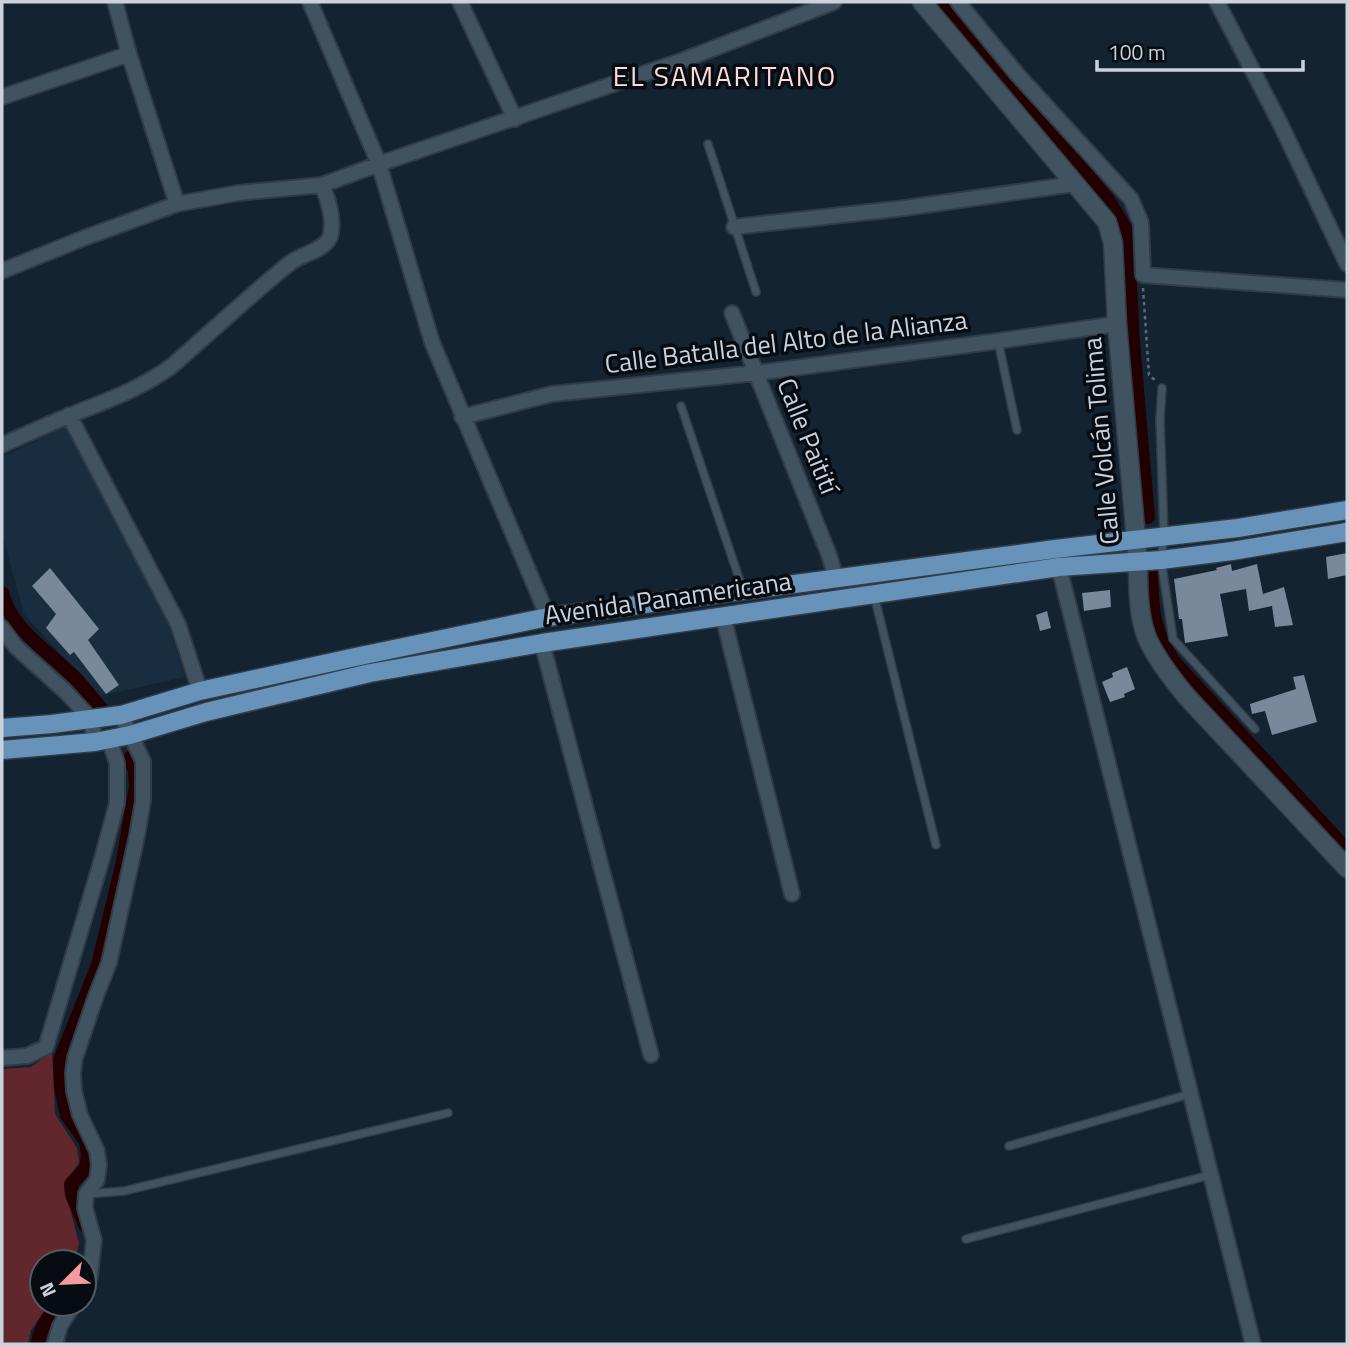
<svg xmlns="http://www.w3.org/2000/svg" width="1349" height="1346" font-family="'Titillium Web',sans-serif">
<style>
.built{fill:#182d3f}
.green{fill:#61272c}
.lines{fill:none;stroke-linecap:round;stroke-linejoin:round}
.canal{stroke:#220002;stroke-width:14}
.building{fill:#77899b}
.service-casing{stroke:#313c47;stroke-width:10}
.minor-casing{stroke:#313c47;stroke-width:18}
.tertiary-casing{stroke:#313c47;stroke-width:21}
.primary-casing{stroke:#313c47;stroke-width:21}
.path{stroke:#5d6976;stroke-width:2.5;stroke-dasharray:3.5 3.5;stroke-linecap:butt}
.service{stroke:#415261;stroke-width:7}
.minor{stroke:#415261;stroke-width:14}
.tertiary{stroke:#415261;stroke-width:18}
.primary{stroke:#6792b9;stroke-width:18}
.labels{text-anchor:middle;stroke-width:7;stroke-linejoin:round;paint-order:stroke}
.street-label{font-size:26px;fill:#cad3dd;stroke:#060c12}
.neighbourhood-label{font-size:28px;letter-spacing:2px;fill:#fedadb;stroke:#060c12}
</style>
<rect width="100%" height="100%" fill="#142331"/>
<path class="built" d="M68,425L163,608L185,677L99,696L24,614L2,533V457Z"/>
<path class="green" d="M52,1052L55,1114L77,1148L79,1162L64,1186L79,1243L75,1262H42V1304H49L31,1330L28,1344H2V1069L31,1067Z"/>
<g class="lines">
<path class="canal" d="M943,2L1108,200L1125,228L1128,247L1133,343L1148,517
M1151,573C1152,611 1153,631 1175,663L1347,850
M2,593C11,629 47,650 72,675C84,686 93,700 104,712
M85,1225L72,1195L71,1184L86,1168L88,1156L86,1142L67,1115L61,1087L60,1060L98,965L122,866L136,787L135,771L130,758
M38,1344C39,1329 49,1317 57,1304"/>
</g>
<path class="building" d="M1347,553V575L1328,579L1326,557Z
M1231,564L1232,571L1257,564L1263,594L1284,587L1293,625L1275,627L1272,606L1249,611L1246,589L1235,591L1220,594L1228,636L1185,643L1182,619H1179L1174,579L1217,570L1216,568Z
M50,568L99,629L88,640L119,685L106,694L74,652L70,655L46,628L56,614L32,586Z
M1110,590L1111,607L1084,611L1082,593Z
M1047,611L1051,628L1040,631L1036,615Z
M1127,667L1135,689L1124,694L1125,697L1110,702L1102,682L1113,677L1112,673Z
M1304,675L1317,722L1272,735L1265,711L1252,714L1250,704L1296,689L1293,677Z"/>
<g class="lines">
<defs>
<path id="service" d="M708,144L756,292
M998,341L1017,430
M1162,388L1160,420L1164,536L1161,560L1173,639L1255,729
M681,406L743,590
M874,595L936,845
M1009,1146L1190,1094
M87,1194L124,1191L448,1113
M966,1239L1210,1175"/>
<path id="minor" d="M115,2L129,54L177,204
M310,2L379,164L432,342L548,617
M460,2L515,119
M958,2L1017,74L1131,199L1141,223L1143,275L1347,290
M1217,2L1281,125L1347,264
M2,97L129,54
M734,227L905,208L1074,184
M2,271L84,238L177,204L238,193L322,185L379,164L681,61L834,2
M732,313L829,555L836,578
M69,415L178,624L200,691
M462,417L552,394L756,373L998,341L1117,324
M2,445C25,435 48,424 71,415C108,400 141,389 173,365C212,331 250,295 290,263C301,254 324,251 330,237C335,222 328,198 322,185
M1059,567L1253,1344
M723,616L792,894
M2,628L16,647L66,692L91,719L95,742
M542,643L651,1055
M2,1058L27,1056L46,1047L101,862L117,803V763L109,739
M84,1287L90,1276L94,1240L85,1208L86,1194L97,1180L99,1165L97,1151L80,1115L74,1091L73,1073L75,1058L96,996L109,963L137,836L143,801V761L121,715
M55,1344L60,1326L74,1304"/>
<path id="tertiary" d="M922,2L1107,222L1113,243L1117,324L1138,562C1138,587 1138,615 1147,638C1157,660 1172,679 1187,697L1347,868"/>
<path id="primary" d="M2,728L52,724L121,715L200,691L360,656L548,617L1055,549L1238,528L1347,510
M2,750L95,742L130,735L206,712L370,673L542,643L1059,567L1161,560L1232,551L1347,532"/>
</defs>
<use href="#service" class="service-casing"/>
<use href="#minor" class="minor-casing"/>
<use href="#tertiary" class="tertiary-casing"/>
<use href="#primary" class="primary-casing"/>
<path class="path" d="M1143,288L1149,375L1155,380"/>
<use href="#service" class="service"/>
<use href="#minor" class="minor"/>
<use href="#tertiary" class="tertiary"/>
<use href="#primary" class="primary"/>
</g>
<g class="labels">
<g class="street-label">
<text transform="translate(786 342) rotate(-7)" y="9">Calle Batalla del Alto de la Alianza</text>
<text transform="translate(808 436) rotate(68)" y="9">Calle Paitití</text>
<text transform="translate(1101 441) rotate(-95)" y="9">Calle Volcán Tolima</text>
<text transform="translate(668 598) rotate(-8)" y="9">Avenida Panamericana</text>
</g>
<g class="neighbourhood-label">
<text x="725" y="86">EL SAMARITANO</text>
</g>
</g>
<rect width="1349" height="1346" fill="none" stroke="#cad3dd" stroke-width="7"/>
<g transform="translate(63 1283) rotate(246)"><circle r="33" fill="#060c12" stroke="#545c63" stroke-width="2"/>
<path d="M0-5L12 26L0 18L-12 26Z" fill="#f49b9f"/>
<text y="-10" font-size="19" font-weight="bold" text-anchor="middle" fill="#cad3dd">N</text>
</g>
<path d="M1097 60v10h206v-10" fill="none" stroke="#cad3dd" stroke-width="3.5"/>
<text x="1108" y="60" font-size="21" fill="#cad3dd" stroke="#060c12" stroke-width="5" paint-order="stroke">100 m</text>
</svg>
